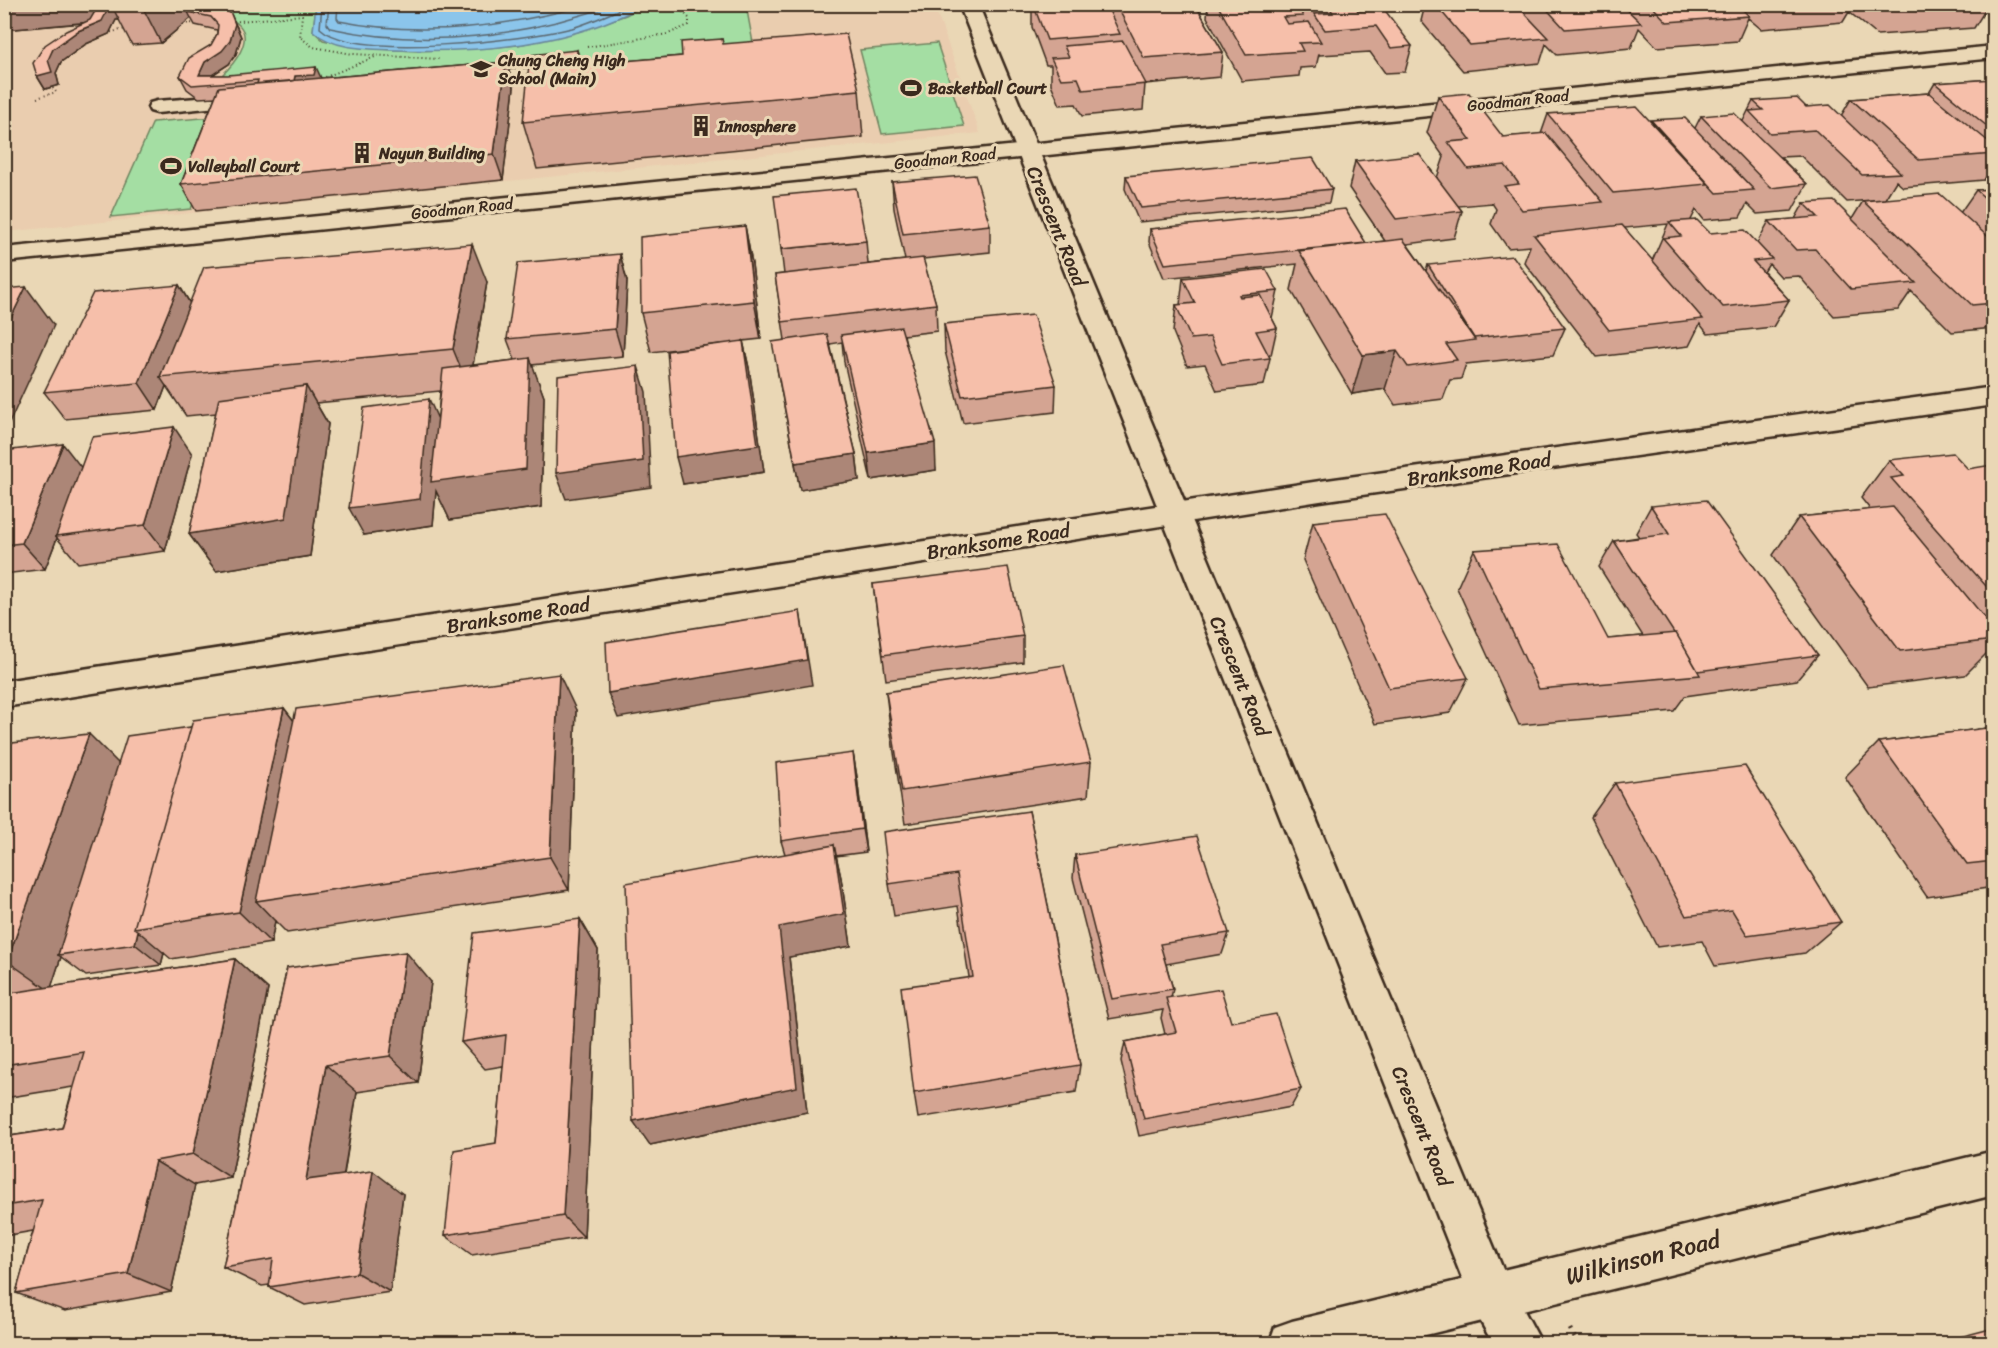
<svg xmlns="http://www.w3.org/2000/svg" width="1998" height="1348" font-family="Sriracha,sans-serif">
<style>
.built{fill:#eacdaf}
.green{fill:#a4dea3;stroke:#708460;stroke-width:1.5}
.water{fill:#8bc5eb;stroke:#6b8799;stroke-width:1.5}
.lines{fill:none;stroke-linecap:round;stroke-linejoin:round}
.shore{stroke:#5b6870;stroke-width:1.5}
.lane-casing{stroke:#3b2a1e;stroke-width:5}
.street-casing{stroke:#3b2a1e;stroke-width:5}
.secondary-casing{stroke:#3b2a1e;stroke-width:5}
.path-far1{stroke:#3b2a1e;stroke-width:2;stroke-dasharray:1 3;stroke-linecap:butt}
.path{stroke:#3b2a1e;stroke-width:4.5;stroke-dasharray:2 6;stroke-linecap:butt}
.lane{fill:#ead7b5;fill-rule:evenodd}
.street{fill:#ead7b5;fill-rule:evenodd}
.secondary{fill:#ead7b5;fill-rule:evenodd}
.wall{fill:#d4a492;stroke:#3b2a1e;stroke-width:1.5;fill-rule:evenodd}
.shaded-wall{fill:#ac8677;stroke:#3b2a1e;stroke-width:1.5}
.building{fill:#f6bfaa;stroke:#3b2a1e;stroke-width:1.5}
.labels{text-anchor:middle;stroke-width:6;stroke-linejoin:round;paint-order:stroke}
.far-poi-label{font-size:16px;font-weight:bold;fill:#3b2a1e;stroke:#ead7b5;text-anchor:start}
.far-street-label{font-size:16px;fill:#3b2a1e;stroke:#ead7b5}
.street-label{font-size:20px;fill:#3b2a1e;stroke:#ead7b5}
.near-street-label{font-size:24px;fill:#3b2a1e;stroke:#ead7b5}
</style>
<rect width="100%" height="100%" fill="#ead7b5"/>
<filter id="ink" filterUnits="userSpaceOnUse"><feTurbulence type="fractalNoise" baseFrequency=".0167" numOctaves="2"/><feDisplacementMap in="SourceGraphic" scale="12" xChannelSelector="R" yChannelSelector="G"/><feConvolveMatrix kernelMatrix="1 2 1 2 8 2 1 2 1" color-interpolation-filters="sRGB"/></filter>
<g filter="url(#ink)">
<path class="built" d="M5,5H934L980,133L5,232Z"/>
<path class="green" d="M289,5H316L313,31L323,40L361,48L417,51L486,48L518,45L577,32L626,15L644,5H746L756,59L596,74L336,77L234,86L222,75C233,65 254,40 239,25C234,20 225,16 220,11Z
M937,43L964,126L882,134L860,50Z
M227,116L191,209L111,217L153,122Z"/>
<path class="water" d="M316,5V4L644,5C570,46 479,53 396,50C368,49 334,50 313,31Z"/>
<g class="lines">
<path class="shore" d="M322,4L320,28C354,61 525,40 572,28C592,22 612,13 631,4
M329,4L327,24L330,28C425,49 524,37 615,4
M338,4L337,18L339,21C423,38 508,27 590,4"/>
<defs>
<path id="lane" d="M543,67L572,70L575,74L572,78L543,77L471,84L465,83L462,79L465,75L471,74Z
M252,94L258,95L261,99L258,103L157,113L150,111L148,107L150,103L157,101Z"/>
<path id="street" d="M1994,46V58L4,262V248Z
M1994,387V405L1320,501L4,707V681L1320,481Z
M1994,1151V1195L1389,1344H1269L1275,1327L1292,1321Z"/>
<path id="secondary" d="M959,4H978L1507,1279L1542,1344H1493L1475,1311Z"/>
</defs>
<use href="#lane" class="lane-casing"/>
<use href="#street" class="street-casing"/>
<use href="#secondary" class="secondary-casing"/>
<path class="path-far1" d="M230,22L302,15L300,37L313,47L353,54L439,59
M179,24L198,23
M107,33L126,29
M587,47L668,34L689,25V18L679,8L685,4
M318,80L375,57
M37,98L56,92L50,85"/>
<path class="path" d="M1570,1329L1578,1344"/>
<use href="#lane" class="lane"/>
<use href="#street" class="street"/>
<use href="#secondary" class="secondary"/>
</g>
<path class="wall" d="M4,4H292L225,10L237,27L241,37L236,54L229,64L212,75L321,78L506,62L514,87L503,180L196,211L181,184L215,97L199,98L187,89L180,76L211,45L217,34V30L195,25L191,18L161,43L132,45L119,20H116L109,34L86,44L61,62L56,73L59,85L45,89L37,76L84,23L4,30Z
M1032,4H1195L1223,52L1220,77L1145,84L1143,110L1082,116L1076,104L1060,105L1051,84V65H1046L1032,27Z
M1208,4H1375L1374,10L1412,46L1405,72L1385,73L1370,52L1320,55L1319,54L1316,67L1300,68L1299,76L1242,81L1207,17Z
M1386,4H1516L1519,8L1520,4H1989L1974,28L1877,35L1849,12L1843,22L1761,29L1748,18L1738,41L1657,47L1639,28L1631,48L1557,55L1546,44L1540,63L1463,71L1421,21L1424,9L1391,11Z
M722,39L723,44L859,90L863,137L537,169L523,122L577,50L581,65L682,56Z
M1994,79V174L1990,171L1984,180L1903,187L1896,181L1885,199L1847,202L1801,156L1780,157L1807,184L1792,211L1757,214L1747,204L1740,217L1704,220L1696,210L1691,220L1710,233L1757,243L1769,221L1795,219L1804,203L1852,219L1863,201L1960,213L1976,190L1994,189V328L1952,332L1911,291L1898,310L1834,316L1799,276L1781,277L1769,264L1764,272L1789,300L1773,327L1708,334L1700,324L1689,346L1597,357L1524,262L1530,246L1508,248L1491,224L1496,209L1492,203L1458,206L1462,211L1454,238L1407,244L1426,271L1428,265L1565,328L1553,355L1466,364L1461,379L1450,380L1443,399L1395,405L1385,389L1352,394L1291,290L1297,264L1164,278L1149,242L1150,229L1366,243L1385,241L1349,188L1355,161L1437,178L1444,157L1427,133L1438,96L1503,137L1541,134L1548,114L1650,121L1695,128L1701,116L1743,121L1753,101L1806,107L1841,116L1851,99L1929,93L1935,83ZM1668,224L1652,261L1624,228Z
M1126,176L1332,189L1329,203L1139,222L1125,189Z
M892,182L990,225V252L923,259L936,304L937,331L904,335L936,470L871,480L844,362L842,342L830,344L856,454L859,480L800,490L777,369L785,340L775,275L784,274L781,249L866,241L868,264L905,260L894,209Z
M745,226L752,264L761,339L743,341L749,368L764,472L683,484L719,344L651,352L641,313Z
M620,254L627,281L623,356L532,365L544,397L541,507L450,520L436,491L433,525L364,535L438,418L440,391L316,403L328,424L310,556L216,571L189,534L216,413L186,416L166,386L157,410L65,419L44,392L179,285L190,303L487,282L473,365L515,360L507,339Z
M1183,278L1278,291L1272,318L1277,328L1271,355H1268L1270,358L1264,385L1217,391L1205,364L1187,366L1173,332L1176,305H1180Z
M944,324L1056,385L1055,412L963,423L945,351Z
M4,451L81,467L192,454L165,551L78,563L57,538L45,569L4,574Z
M1889,460L1968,469L1994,467V646L1965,675L1868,687L1773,555L1799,517L1867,510L1869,508L1861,498Z
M1651,506L1818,655L1797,680L1685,696L1674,711L1519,725L1457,588L1474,550L1608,639L1643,636L1599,567L1614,541L1639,537L1636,533Z
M1313,522L1468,678L1450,713L1375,724L1303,560Z
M873,584L1023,636V662L886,680Z
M886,692L1091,762L1088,796L905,824L890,727Z
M284,708L294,721L576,710L569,890L287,933L275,921L271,943L171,959L164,953L161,965L86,976L61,957L51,987L235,959L268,989L231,1178L195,1185L171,1292L65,1311L16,1293L33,1231L4,1236V1137L62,1128L73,1087L4,1098V744L118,763L191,727Z
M1994,727V887L1927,897L1845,777L1879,742Z
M853,753L857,777L866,852L836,856L841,878L851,946L789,957L807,1112L650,1145L785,854L781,841Z
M1615,783L1841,922L1805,953L1715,966L1702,941L1657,947L1591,817Z
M1029,811L1080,1065L1076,1092L918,1118L914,1093L969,977L958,906L894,916L889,884Z
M1075,855L1229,933L1222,954L1166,964L1173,989L1171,997L1231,1022L1301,1089L1291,1107L1139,1136L1121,1061L1125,1042L1165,1034L1161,1018L1163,1010L1109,1019L1073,878Z
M580,919L598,950L584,1237L472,1255L445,1235L496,1143L503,1066L485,1069L461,1042Z
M287,968L431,982L418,1083L357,1092L344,1175L403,1194L390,1292L305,1305L269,1287V1285L262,1286L223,1267Z"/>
<path class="shaded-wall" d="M4,4H111L119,20H116L109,34L86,44L61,62L56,73L59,85L45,89L37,76L53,49L78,31L102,21L4,30Z
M141,4H292L212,11L188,12L191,18L161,43Z
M231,14L241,37L236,54L229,64L212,75H199L205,62Z
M577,50L589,96L577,65Z
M506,62L514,87L503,180L494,154Z
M316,67L322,80L290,94L295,76Z
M745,226L752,264L761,339L754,301Z
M472,244L487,282L469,388L453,349Z
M620,254L627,281L623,356L615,329Z
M179,285L195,312L160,377L166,386L157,410L139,383Z
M26,287L54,325L7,428L4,425V332Z
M743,341L749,368L764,472L683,484L676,457Z
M1397,351L1385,389L1352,394L1363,355Z
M530,358L544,397L541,507L450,520L436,491L433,525L364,535L349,508L429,399L441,426Z
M638,366L646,392L651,487L566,499L556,473Z
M306,386L328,424L310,556L216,571L189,534Z
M174,427L192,454L165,551L145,525Z
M935,443L936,470L871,480L868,453Z
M63,444L84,471L56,536L57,538L45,569L22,543Z
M856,454L859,480L800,490L795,463Z
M800,611L812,685L618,718L608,693Z
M559,674L576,710L569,890L550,857Z
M284,708L311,743L256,901L275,921L271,943L239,912Z
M89,734L124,769L58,955L61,957L50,991L7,961Z
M853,753L857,777L866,852L862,829Z
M834,845L841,878L851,946L789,957L807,1112L650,1145L633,1121L779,927Z
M580,919L598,950L584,1237L563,1216Z
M138,931L164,953L161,965L135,944Z
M406,952L431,982L418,1083L390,1056Z
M235,959L268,989L231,1178L193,1154Z
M326,1065L357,1092L339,1203L306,1180Z
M155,1161L195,1185L171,1292L128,1274Z
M373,1171L403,1194L390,1292L357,1273Z"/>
<path class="building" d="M192,4H203V6L227,11L231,14L235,24L230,41L222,51L205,62L199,75H228L316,67L314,75L295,76L294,81L257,84L258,80L192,85L180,76L189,58L211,45L217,34L218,25L211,17L188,12Z
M1033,4H1106L1120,34L1047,40Z
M1116,4H1195L1223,52L1144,58Z
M1217,4H1296L1303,16L1283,17L1287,24L1309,22L1321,42L1299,43L1303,51L1246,55Z
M1328,4H1354L1358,11L1384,9L1412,46L1391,48L1376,26L1325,30L1314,14L1333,13Z
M1435,4H1516L1548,38L1470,45Z
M1542,4H1621L1641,23L1565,29Z
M1650,4H1737L1749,16L1667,22Z
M1884,4H1969L1891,10Z
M109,7L102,21L78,31L53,49L48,60L52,72L37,76L33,63L45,45L66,31L90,20L97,8Z
M846,34L859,90L523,122L530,55L577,50V65L682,56L681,42L722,39L723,44Z
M1123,41L1146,84L1083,90L1078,78L1061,79L1051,58L1069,57L1064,46Z
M506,62L494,154L181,184L219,87Z
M1994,79V132L1935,83Z
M1469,93L1503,137L1546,133L1603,202L1522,210L1504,186L1519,184L1505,165L1468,169L1448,142L1471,140L1438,96Z
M1929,93L1994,146V154L1919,160L1851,99Z
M1797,98L1806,107L1830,105L1901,173L1862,175L1815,130L1770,133L1749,111L1763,110L1753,101Z
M1637,107L1708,184L1613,193L1548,114Z
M1734,113L1807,184L1771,188L1701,116Z
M1685,118L1754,190L1717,193L1651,120Z
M1419,154L1462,211L1396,219L1355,161Z
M1313,158L1332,189L1141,208L1126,176Z
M975,175L990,225L903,234L892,182Z
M856,188L866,241L781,249L774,196Z
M1994,189V206L1976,190Z
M1940,194L1994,242V303L1972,305L1863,201Z
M1834,201L1916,283L1851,289L1815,249L1796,250L1769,221L1818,217L1804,203Z
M1345,209L1366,243L1165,264L1150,229Z
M1697,220L1710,233L1745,230L1772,259L1753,261L1789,300L1723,307L1663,238L1681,236L1669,222Z
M1622,225L1703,319L1609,330L1534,235Z
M745,226L754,301L641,313L640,237Z
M1403,239L1475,340L1446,344L1457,360L1408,367L1397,351L1363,355L1299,251Z
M472,244L453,349L160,377L204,267Z
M620,254L615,329L507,339L518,263Z
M1513,256L1565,328L1474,338L1428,265Z
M923,258L936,304L782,322L775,275Z
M1266,269L1278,291L1239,295L1240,297L1260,295L1277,328L1256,331L1270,358L1222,364L1210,337L1191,339L1176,305L1195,303L1183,278Z
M179,285L139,383L44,392L93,293Z
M26,287L4,332V289Z
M1033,315L1056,385L962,396L944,324Z
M901,327L935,443L868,453L841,335Z
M827,334L856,454L795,463L772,342Z
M743,341L758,445L676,457L667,351Z
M530,358L526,469L431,482L443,369Z
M638,366L643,461L556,473L558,376Z
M306,386L286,518L189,534L219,398Z
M429,399L420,499L349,508L364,408Z
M174,427L145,525L56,536L92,437Z
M63,444L22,543L4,545V451Z
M1953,453L1968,469L1992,465L1994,467V595L1891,478L1904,476L1889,460Z
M1706,500L1818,655L1698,671L1676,633H1674L1614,541L1669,534L1651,506Z
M1893,507L1994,629V640L1900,651L1799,517Z
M1385,514L1468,678L1389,688L1313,522Z
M1558,544L1608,639L1676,633L1700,675L1539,689L1474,550Z
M1008,567L1023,636L883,655L873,584Z
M800,611L807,660L608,693L606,642Z
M1064,665L1091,762L902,791L886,692Z
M559,674L550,857L256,901L296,709Z
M284,708L239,912L134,928L193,720Z
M191,727L134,928L138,931L135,944L58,955L127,736Z
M1994,727V861L1967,864L1879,742Z
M89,734L7,961L4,962V744Z
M853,753L862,829L781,841L776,763Z
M1745,766L1841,922L1747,935L1732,910L1686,916L1615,783Z
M1029,811L1080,1065L914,1093L901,987L973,977L957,874L889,884L883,832Z
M1197,836L1229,933L1160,944L1173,989L1112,999L1075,855Z
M834,845L844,914L779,927L797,1087L633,1121L626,883Z
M580,919L563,1216L445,1235L454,1150L496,1143L506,1035L461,1042L474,933Z
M406,952L390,1056L326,1065L306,1180L373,1171L357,1273L269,1287L273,1259L223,1267L287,968Z
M235,959L193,1154L155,1161L128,1274L16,1293L42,1200L4,1206V1137L62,1128L84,1052L4,1065V994Z
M1221,989L1231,1022L1276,1014L1301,1089L1144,1119L1125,1042L1176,1032L1166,998Z
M1994,1328V1344H1933Z"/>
</g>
<defs>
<symbol id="school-bare" viewBox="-9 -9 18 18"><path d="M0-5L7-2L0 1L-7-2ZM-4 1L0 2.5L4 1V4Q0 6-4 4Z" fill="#3b2a1e" stroke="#ead7b5" stroke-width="2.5" paint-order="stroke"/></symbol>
<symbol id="stadium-bare" viewBox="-9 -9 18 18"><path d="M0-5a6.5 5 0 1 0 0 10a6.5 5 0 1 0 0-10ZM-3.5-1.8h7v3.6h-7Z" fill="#3b2a1e" stroke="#ead7b5" stroke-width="2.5" paint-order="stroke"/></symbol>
<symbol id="building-bare" viewBox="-9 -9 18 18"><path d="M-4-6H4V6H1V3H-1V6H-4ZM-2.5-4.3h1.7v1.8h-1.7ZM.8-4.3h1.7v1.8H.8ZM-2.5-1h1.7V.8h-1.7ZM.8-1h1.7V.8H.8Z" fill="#3b2a1e" stroke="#ead7b5" stroke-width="2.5" paint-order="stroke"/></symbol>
</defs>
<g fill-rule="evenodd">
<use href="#school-bare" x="466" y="54" width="30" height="30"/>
<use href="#stadium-bare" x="896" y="73" width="30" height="30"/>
<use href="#building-bare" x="686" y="111" width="30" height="30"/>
<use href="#building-bare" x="347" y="138" width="30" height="30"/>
<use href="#stadium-bare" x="156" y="151" width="30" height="30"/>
</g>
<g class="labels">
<g class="far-poi-label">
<text x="498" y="66">Chung Cheng High<tspan x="498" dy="18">School (Main)</tspan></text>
<text x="928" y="94">Basketball Court</text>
<text x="718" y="132">Innosphere</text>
<text x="379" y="159">Nayun Building</text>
<text x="188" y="172">Volleyball Court</text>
</g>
<g class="far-street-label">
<text transform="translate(1518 100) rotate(-6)" y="6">Goodman Road</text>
<text transform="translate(945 158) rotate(-6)" y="6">Goodman Road</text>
<text transform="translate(462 208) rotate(-6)" y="6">Goodman Road</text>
</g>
<g class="street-label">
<text transform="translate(1057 226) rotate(68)" y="7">Crescent Road</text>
<text transform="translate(1479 469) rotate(-8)" y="7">Branksome Road</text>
<text transform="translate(998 541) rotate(-9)" y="7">Branksome Road</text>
<text transform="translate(518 615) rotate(-9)" y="7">Branksome Road</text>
<text transform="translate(1240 676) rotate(68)" y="7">Crescent Road</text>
<text transform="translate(1422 1126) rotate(68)" y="7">Crescent Road</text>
</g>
<g class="near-street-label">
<text transform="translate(1643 1258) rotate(-14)" y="8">Wilkinson Road</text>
</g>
</g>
<rect width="1998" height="1348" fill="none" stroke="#ead7b5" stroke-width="24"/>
<rect x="12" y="12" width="1974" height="1324" fill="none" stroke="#3b2a1e" stroke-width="2" filter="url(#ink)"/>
</svg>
